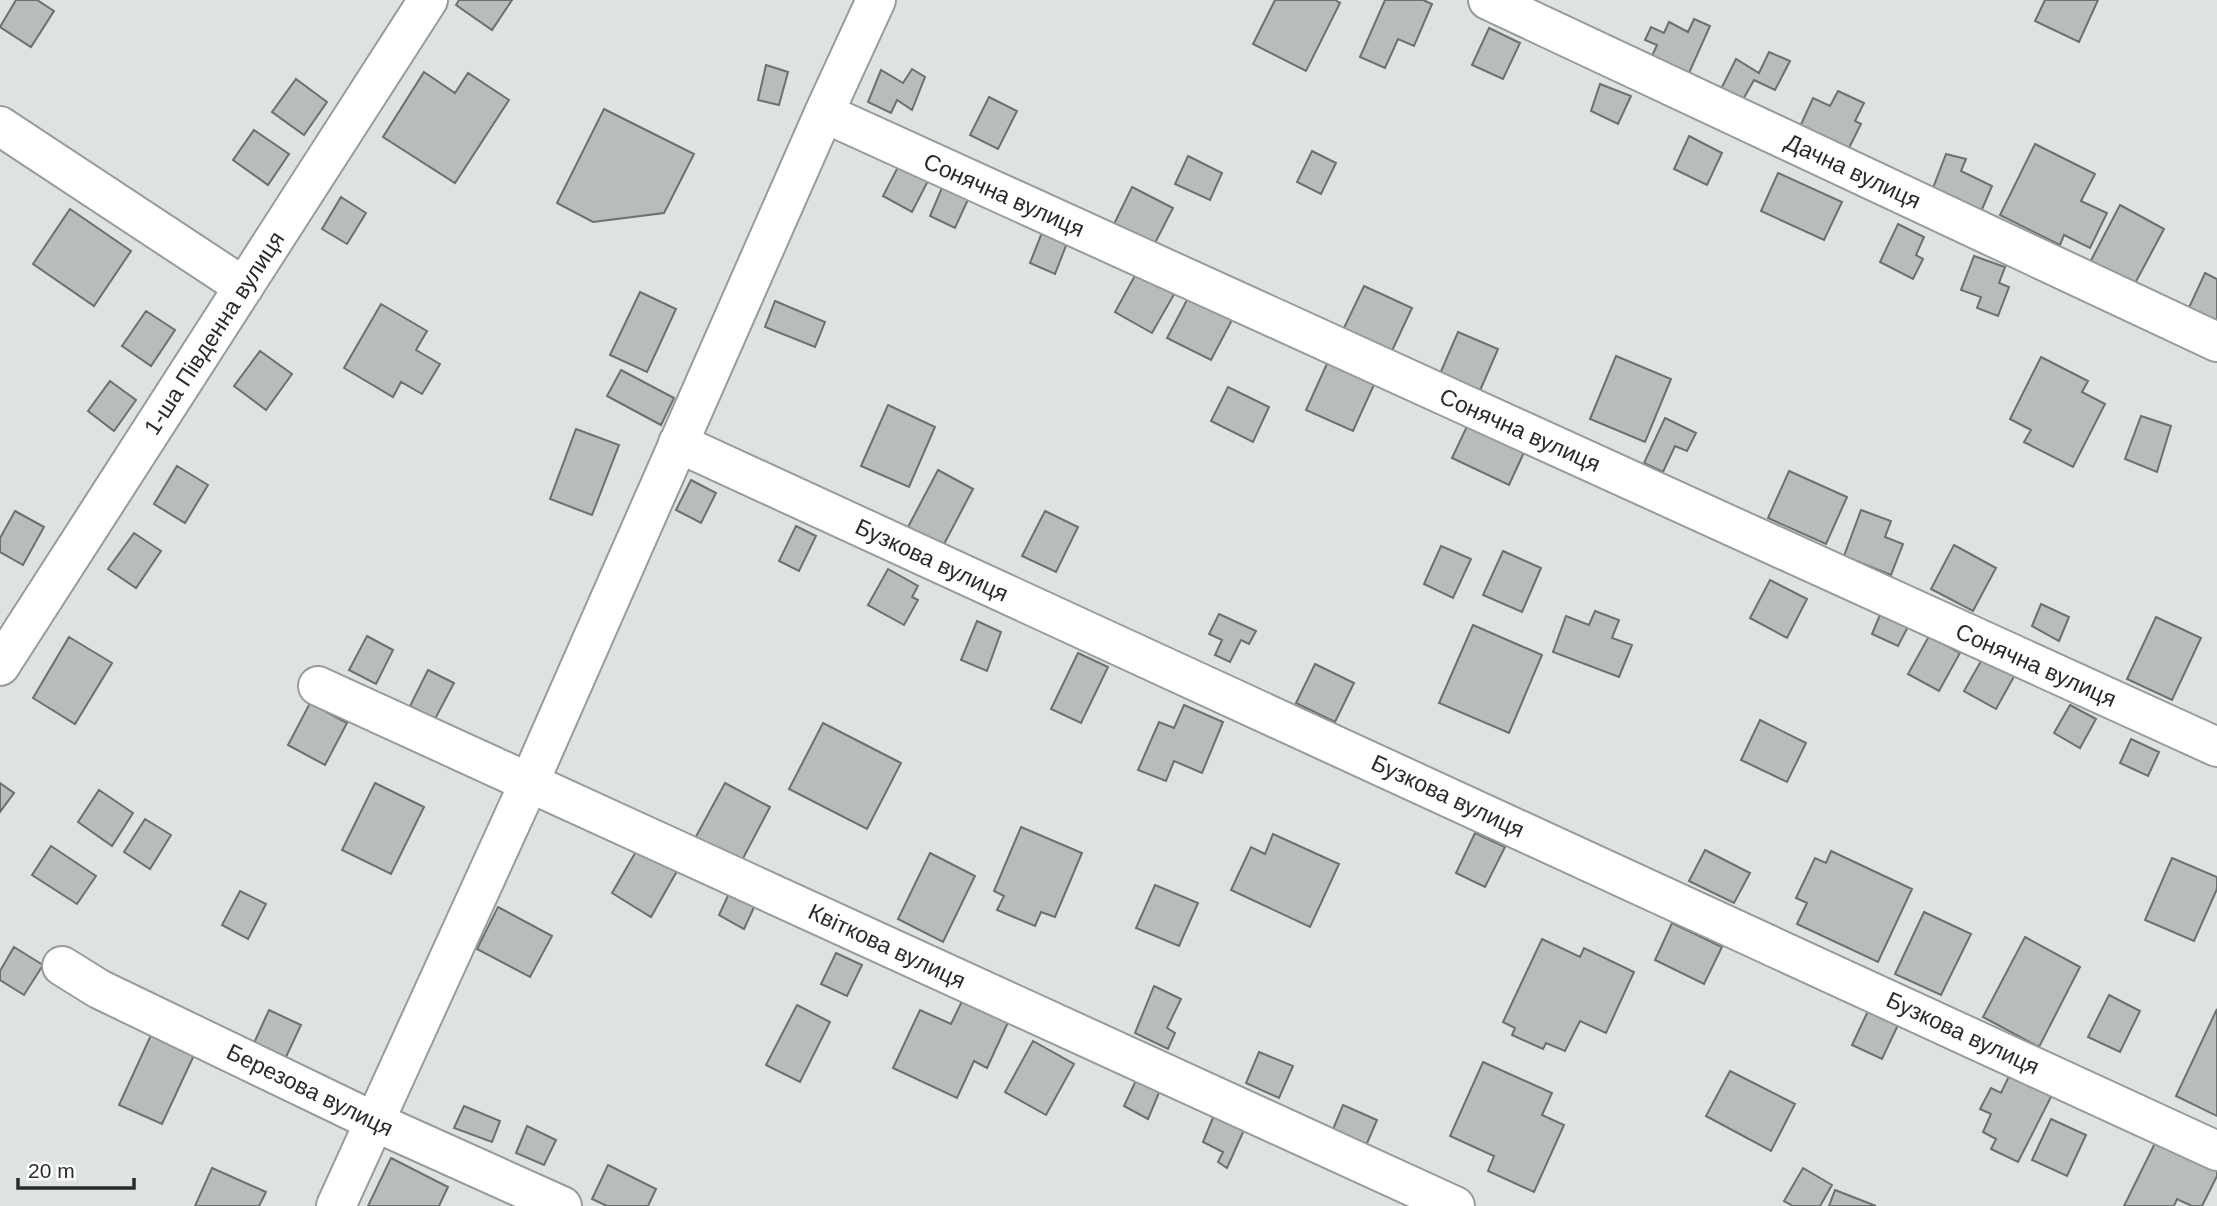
<svg xmlns="http://www.w3.org/2000/svg" width="2217" height="1206" font-family="Arial,sans-serif">
<style>
.building{fill:#b8bcbc;stroke:#6c7070;stroke-width:2}
.lines{fill:none;stroke-linecap:round;stroke-linejoin:round}
.minor-casing{stroke:#989b9c;stroke-width:42}
.minor{stroke:#fff;stroke-width:38}
.labels{text-anchor:middle;stroke-width:7;stroke-linejoin:round;paint-order:stroke}
.street-label{font-size:23px;fill:#2a2c2c;stroke:#fff}
</style>
<rect width="100%" height="100%" fill="#dee2e2"/>
<path class="building" d="M16,0H37L54,11L31,47L0,27Z
M459,0H512L492,30L456,5Z
M1275,0H1335L1340,3L1306,71L1253,44Z
M1385,0H1423L1432,4L1414,46L1398,39L1385,68L1360,57Z
M2045,0H2098L2079,42L2035,21Z
M1694,19L1710,26L1689,73L1652,56L1657,45L1645,40L1651,27L1664,33L1669,22L1688,32Z
M1489,28L1520,43L1503,79L1472,65Z
M1769,52L1790,61L1775,90L1754,80L1741,103L1719,93L1736,59L1759,73Z
M766,65L788,72L779,105L758,100Z
M912,69L925,77L912,110L897,100L891,113L868,102L881,70L903,83Z
M424,72L455,93L468,73L509,100L455,183L383,137Z
M296,79L327,102L304,135L272,112Z
M1600,84L1631,96L1618,124L1591,111Z
M1838,91L1864,103L1855,121L1861,124L1846,154L1798,131L1813,98L1830,106Z
M989,97L1017,111L998,149L970,135Z
M604,109L694,154L664,213L593,222L557,203Z
M254,130L289,154L268,185L233,160Z
M1689,136L1722,153L1707,185L1674,169Z
M2035,144L2095,174L2081,201L2107,213L2090,248L2064,235L2060,245L2000,215Z
M1312,151L1336,163L1321,194L1297,182Z
M1946,154L1966,159L1961,171L1992,186L1977,221L1930,196Z
M1188,156L1222,173L1210,200L1175,184Z
M900,163L929,179L912,212L883,196Z
M1778,173L1842,202L1824,240L1761,211Z
M944,183L970,195L955,228L930,216Z
M1132,187L1173,208L1154,245L1114,224Z
M341,197L366,213L347,244L322,229Z
M2120,205L2164,229L2132,289L2088,266Z
M70,209L131,251L94,306L33,264Z
M1898,224L1924,237L1916,255L1923,259L1913,279L1880,262Z
M1043,230L1067,243L1055,274L1030,263Z
M1974,256L2005,267L1999,283L2009,287L1998,316L1977,308L1981,297L1961,290Z
M1138,270L1176,291L1152,333L1115,312Z
M2205,273L2217,279V329L2186,314Z
M1364,286L1412,308L1391,353L1343,330Z
M640,292L676,309L647,372L610,355Z
M1188,298L1232,320L1211,360L1167,338Z
M775,301L825,322L815,347L765,327Z
M381,304L427,331L416,350L440,364L422,394L401,382L393,397L344,368Z
M146,311L175,330L151,366L122,346Z
M1458,332L1498,349L1479,393L1439,376Z
M260,351L292,374L266,410L234,386Z
M1616,356L1671,379L1645,442L1590,419Z
M1330,357L1377,378L1353,431L1306,410Z
M2041,357L2088,381L2082,392L2105,404L2073,467L2024,442L2031,430L2010,419Z
M621,370L674,398L661,425L607,396Z
M110,381L136,400L114,431L88,411Z
M1228,387L1269,407L1253,442L1211,421Z
M888,405L935,427L909,487L861,466Z
M2141,416L2171,426L2157,472L2125,459Z
M1665,418L1696,433L1687,451L1675,446L1663,472L1644,463Z
M1469,422L1526,448L1509,485L1452,458Z
M576,429L619,445L592,515L550,499Z
M177,466L208,485L185,523L154,504Z
M938,470L973,489L943,546L908,527Z
M1789,471L1847,497L1826,544L1768,518Z
M691,480L716,493L701,523L676,510Z
M1861,510L1891,521L1885,537L1903,544L1891,575L1844,556Z
M15,511L44,527L23,565L0,552V538Z
M1045,511L1078,527L1056,572L1022,556Z
M796,526L816,536L799,571L779,561Z
M134,533L161,551L136,588L108,569Z
M1954,545L1996,568L1973,611L1931,589Z
M1441,546L1471,559L1453,598L1424,584Z
M1503,551L1541,568L1522,612L1483,595Z
M888,569L918,586L912,597L918,600L904,625L868,605Z
M1770,580L1807,599L1787,638L1750,618Z
M2041,604L2069,617L2059,641L2032,626Z
M1882,610L1910,623L1898,646L1872,634Z
M1595,611L1619,620L1612,638L1632,645L1619,677L1553,652L1566,616L1589,625Z
M1219,614L1256,631L1249,644L1241,640L1230,662L1215,655L1222,640L1209,634Z
M2156,617L2201,638L2172,700L2127,679Z
M977,621L1001,632L987,671L961,660Z
M1473,625L1542,655L1509,733L1439,703Z
M367,636L393,650L376,684L349,670Z
M1929,636L1960,653L1939,691L1908,674Z
M69,637L112,663L75,724L33,698Z
M1989,647L2021,664L1996,709L1964,691Z
M1078,653L1108,667L1081,723L1051,709Z
M1315,664L1354,683L1335,722L1296,703Z
M428,670L454,683L435,719L410,706Z
M310,703L347,723L325,765L288,745Z
M1184,705L1223,722L1202,773L1174,761L1166,781L1138,770L1159,722L1174,728Z
M2070,705L2096,719L2080,748L2054,733Z
M1760,720L1806,743L1787,782L1741,760Z
M823,723L901,763L867,829L789,789Z
M2131,739L2159,752L2148,776L2120,763Z
M0,783L14,793L0,812Z
M375,783L424,807L391,874L342,850Z
M725,783L770,807L739,866L693,842Z
M99,790L133,813L112,846L78,822Z
M145,819L171,835L150,869L124,852Z
M1021,827L1082,853L1055,917L1041,912L1035,926L997,910L1004,896L994,891Z
M1475,833L1505,847L1485,887L1456,873Z
M1273,834L1339,864L1310,927L1231,890L1251,847L1265,854Z
M51,846L96,876L77,904L32,875Z
M638,848L677,871L651,917L612,893Z
M1705,850L1750,873L1734,903L1689,881Z
M1831,851L1912,889L1878,962L1797,924L1807,903L1796,898L1815,858L1826,863Z
M930,853L975,876L943,942L898,919Z
M2172,858L2217,877V889L2194,941L2145,920Z
M1155,885L1198,903L1179,946L1136,928Z
M731,889L756,903L744,929L719,915Z
M240,891L266,904L248,939L222,925Z
M498,907L552,936L530,977L477,949Z
M1924,912L1971,934L1941,995L1895,974Z
M1672,923L1722,947L1704,984L1655,960Z
M2025,937L2080,967L2039,1047L1983,1017Z
M1542,939L1580,957L1584,948L1634,972L1606,1033L1580,1021L1565,1051L1546,1043L1543,1049L1512,1035L1515,1028L1503,1022Z
M14,947L43,965L24,995L0,980V971Z
M836,953L862,965L847,996L821,984Z
M1154,986L1181,999L1167,1028L1175,1033L1168,1049L1135,1033Z
M2109,995L2140,1011L2120,1052L2088,1037Z
M964,997L1010,1018L987,1068L974,1061L957,1098L893,1068L920,1010L951,1024Z
M797,1005L830,1022L800,1082L766,1065Z
M2217,1009V1116L2176,1096Z
M269,1010L301,1025L286,1057L254,1043Z
M1868,1011L1898,1025L1882,1059L1852,1045Z
M152,1033L195,1053L162,1124L119,1105Z
M1033,1041L1074,1064L1046,1115L1005,1092Z
M1259,1052L1293,1066L1279,1098L1246,1083Z
M1483,1062L1552,1093L1542,1115L1564,1125L1534,1192L1488,1171L1494,1156L1450,1136Z
M1730,1071L1795,1104L1771,1151L1706,1116Z
M2010,1074L2052,1095L2018,1162L1991,1149L1996,1139L1983,1132L1991,1114L1980,1109L1991,1088L2001,1093Z
M1138,1076L1161,1088L1148,1119L1124,1106Z
M1343,1105L1377,1120L1365,1148L1331,1134Z
M464,1106L500,1121L492,1142L454,1128Z
M1214,1115L1244,1130L1227,1168L1218,1162L1223,1152L1203,1142Z
M2051,1119L2086,1135L2067,1176L2032,1160Z
M527,1126L556,1140L544,1165L516,1153Z
M2158,1137L2217,1167V1176L2202,1206H2192L2177,1199L2174,1206H2124Z
M391,1158L448,1187L439,1206H368Z
M608,1165L656,1189L648,1206H607L592,1199Z
M212,1168L266,1192L259,1206H195Z
M1803,1168L1832,1185L1820,1206H1793L1784,1201Z
M1835,1190L1876,1206H1829Z"/>
<g class="lines">
<defs>
<path id="minor" d="M1488,0L2217,342
M824,113L2217,747
M0,126L244,287
M678,443L2217,1151
M0,666L428,0
M318,686L1455,1206
M62,966L99,989L373,1121L562,1206
M336,1206L529,783L824,113L876,0"/>
</defs>
<use href="#minor" class="minor-casing"/>
<use href="#minor" class="minor"/>
</g>
<g class="labels">
<g class="street-label">
<text transform="translate(1853 171) rotate(25)" y="8">Дачна вулиця</text>
<text transform="translate(1004 195) rotate(24)" y="8">Сонячна вулиця</text>
<text transform="translate(214 333) rotate(-57)" y="8">1-ша Південна вулиця</text>
<text transform="translate(1520 430) rotate(24)" y="8">Сонячна вулиця</text>
<text transform="translate(932 560) rotate(25)" y="8">Бузкова вулиця</text>
<text transform="translate(2036 665) rotate(24)" y="8">Сонячна вулиця</text>
<text transform="translate(1448 796) rotate(25)" y="8">Бузкова вулиця</text>
<text transform="translate(887 946) rotate(25)" y="8">Квіткова вулиця</text>
<text transform="translate(1963 1033) rotate(25)" y="8">Бузкова вулиця</text>
<text transform="translate(310 1090) rotate(26)" y="8">Березова вулиця</text>
</g>
</g>
<path d="M18 1178v10h116v-10" fill="none" stroke="#2a2c2c" stroke-width="3.5"/>
<text x="28" y="1178" font-size="21" fill="#2a2c2c" stroke="#ffffff" stroke-width="5" paint-order="stroke">20 m</text>
</svg>
